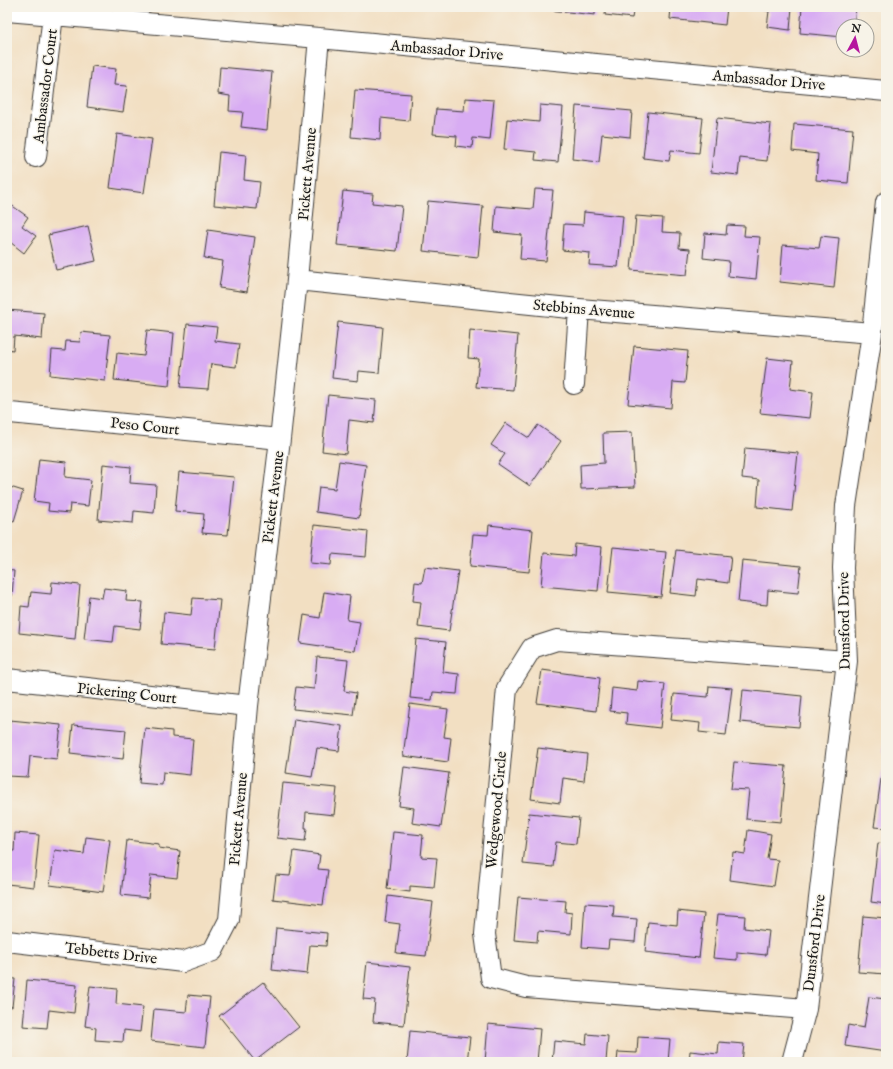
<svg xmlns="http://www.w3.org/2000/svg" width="893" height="1069" font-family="'IM FELL English',serif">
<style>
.building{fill:#d8acf3}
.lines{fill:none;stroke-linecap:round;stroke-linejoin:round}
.minor-casing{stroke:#3c3935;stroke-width:22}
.minor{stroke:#fff;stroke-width:20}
.labels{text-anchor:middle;stroke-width:3;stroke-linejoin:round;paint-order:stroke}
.street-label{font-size:15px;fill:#1c1c1c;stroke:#f7f3e8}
</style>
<rect width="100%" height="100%" fill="#f7f3e8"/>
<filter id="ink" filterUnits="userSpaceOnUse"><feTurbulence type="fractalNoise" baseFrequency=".025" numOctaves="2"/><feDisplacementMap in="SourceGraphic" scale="8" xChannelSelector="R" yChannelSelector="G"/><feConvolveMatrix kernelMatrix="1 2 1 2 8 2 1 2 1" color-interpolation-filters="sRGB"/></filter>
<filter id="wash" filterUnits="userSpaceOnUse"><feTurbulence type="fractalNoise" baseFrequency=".012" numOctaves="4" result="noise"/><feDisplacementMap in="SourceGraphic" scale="16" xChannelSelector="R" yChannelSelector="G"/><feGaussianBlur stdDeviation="0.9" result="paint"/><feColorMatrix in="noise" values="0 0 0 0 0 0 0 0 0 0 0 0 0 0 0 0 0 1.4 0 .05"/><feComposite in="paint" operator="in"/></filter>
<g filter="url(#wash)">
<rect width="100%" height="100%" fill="#f2dfc2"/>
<g id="blocks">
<path class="building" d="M540,7H595V15L540,9Z
M606,7H634L632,18L605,15Z
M671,7H727L725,25L670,19Z
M740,7H792L790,30L767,27L769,11L740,8Z
M802,7H856L854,26H843V37L800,33Z
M92,66L116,69L114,85L127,86L123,112L87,107Z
M220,67L272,72L267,130L241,127L243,112L229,111L230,96L218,94Z
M355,90L411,94L409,121L381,118L380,140L351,137Z
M465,98L494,100L490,140L473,138L472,148L456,146L457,136L433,134L436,109L464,111Z
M540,105L563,107L558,162L535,160L536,152L504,149L507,119L539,122Z
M576,106L632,111L630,137L602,134L599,162L572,159Z
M648,112L703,118L699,153L671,150L669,161L643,158Z
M717,118L771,124L767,161L740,158L738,175L711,172Z
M794,124L853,129L848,183L816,180L818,154L792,151Z
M117,134L152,139L144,193L110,188Z
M219,152L246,155L244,180L260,182L257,209L214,205Z
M535,189L553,190L546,261L520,259L522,235L494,232L496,206L533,209Z
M343,191L373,194L372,203L402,206L397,251L337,245Z
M428,201L483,206L478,257L423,251Z
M7,202L28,217L22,226L36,236L24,253L10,242L7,246Z
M584,212L623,216L618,267L589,265L590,253L562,250L564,224L583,225Z
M636,216L663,218L662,232L680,233L679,248L690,249L687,275L631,270Z
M727,225L745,226L744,236L760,237L756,279L728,276L729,261L703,258L705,233L726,235Z
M88,226L96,261L56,270L48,235Z
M208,230L255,237L247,292L219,288L223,261L204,258Z
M821,236L839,238L834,288L780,282L783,245L819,248Z
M7,310L44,313L42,339L14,336L13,350L7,349Z
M338,322L383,327L379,373L359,371L358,381L332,378Z
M187,324L217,327L215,341L239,344L236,367L211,364L208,389L180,387Z
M147,330L174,333L169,386L114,380L117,353L144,356Z
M470,330L518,335L513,390L476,387L479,359L468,358Z
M81,332L110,335L105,381L50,375L52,350L65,351L66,341L80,342Z
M634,346L688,351L685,383L673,382L671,408L628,404Z
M767,358L793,361L790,389L813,392L810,418L760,413Z
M328,395L376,400L374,423L349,420L346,454L322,451Z
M506,423L529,438L538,425L561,441L530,486L498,464L505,454L491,445Z
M632,432L635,487L581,489L580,465L604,463L603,433Z
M745,448L798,453L792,511L757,507L759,480L742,478Z
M39,459L66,462L65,477L91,480L88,506L70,504L69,513L48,511L49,503L34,501Z
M339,461L366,465L359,518L316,512L319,487L335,489Z
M103,464L131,467L130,483L156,485L154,513L134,511L133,523L98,520Z
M179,472L234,477L228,535L202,533L204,514L175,511Z
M7,486L23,491L14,521L7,519Z
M314,525L368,531L366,557L332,554L331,565L310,563Z
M489,525L533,530L529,572L470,566L473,534L488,535Z
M575,544L602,547L598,591L541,586L544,553L574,556Z
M613,547L666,552L661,597L608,592Z
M676,550L731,556L728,583L698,579L696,596L670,593Z
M742,560L801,566L798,593L768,590L767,605L738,602Z
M425,567L458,571L449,631L418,627L421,602L413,601L415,582L422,583Z
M7,570L14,571L12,596L7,595Z
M52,582L80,585L75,639L19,633L21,606L29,607L31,592L51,594Z
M104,588L127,591L126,601L143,602L140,629L115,626L113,642L84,639L89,596L102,598Z
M324,592L350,596L347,620L360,622L355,651L300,643L304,615L320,618Z
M193,598L220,600L215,649L161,644L164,612L191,615Z
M416,639L446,642L443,672L459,674L457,694L433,692L432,700L410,698Z
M317,657L348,660L344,691L356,693L353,715L293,709L296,687L314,689Z
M542,670L600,678L596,711L537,703Z
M638,681L665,684L660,728L626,724L627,713L610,711L612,688L637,691Z
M709,686L732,688L726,735L699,732L700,723L671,720L674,694L708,697Z
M743,690L802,696L799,727L740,722Z
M410,704L448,709L444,737L451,738L448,762L403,756Z
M294,719L342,726L339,751L317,748L312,777L286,773Z
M10,720L61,725L57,759L30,756L28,777L7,776V748Z
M73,725L126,730L123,759L70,753Z
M145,728L172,731V737L193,739L190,775L163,772L162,785L139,783Z
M885,740H886V755L883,754Z
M538,748L587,754L584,781L563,778L560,803L531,799Z
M734,762L786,766L781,822L746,819L749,790L731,789Z
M404,767L449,773L441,827L412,823L414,808L399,806Z
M882,772L886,773V828L874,827Z
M283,783L337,788L334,815L306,812L305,828H307L305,841L277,838Z
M529,813L579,818L576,844L556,842L553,867L523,864Z
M748,830L771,834L767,859L778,860L774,886L730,880L733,852L745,854Z
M393,832L423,835L421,857L437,858L434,888L410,886V892L387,889Z
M15,833L39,835L34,887L7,884V851H14Z
M86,837L110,840L103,892L50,885L55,850L84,854Z
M127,840L159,844V848L180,851L177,878L151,875L148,898L121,895Z
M878,843L886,844V904L871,902Z
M294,851L320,855L318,869L328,870L323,905L273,899L276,875L290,876Z
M388,896L433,902L426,956L396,953L400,924L385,922Z
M518,897L566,901L565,912L572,913L571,934L538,931L537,942L514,940Z
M585,903L614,905L613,917L637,919L635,942L609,940L608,949L582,947Z
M678,911L704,914L699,958L645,952L648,922L677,925Z
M718,914L745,916L744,928L769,931L766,955L737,952V960L713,958Z
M863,916L886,918V974L858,972Z
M276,928L327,933L326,946L310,945L307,974L272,970Z
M367,962L410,967L404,1025L373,1022L375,1000L363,999Z
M7,978L15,979L12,1007L7,1006Z
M27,980L77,985L74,1013L49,1010L47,1028L23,1026Z
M263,982L299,1027L255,1061L219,1016Z
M90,986L117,989L116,1004L143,1007L140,1032L124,1030L123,1042L95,1040L96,1028L85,1026Z
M188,995L210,997L205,1047L151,1041L154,1009L186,1012Z
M869,997L886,999V1052L845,1046L848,1025L864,1028Z
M488,1024L540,1029L537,1062H485Z
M410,1031L470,1037L467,1062H407Z
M587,1034L608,1036L606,1062H552L554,1041L586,1044Z
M638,1037L670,1039L668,1062H617L618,1052L637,1053Z
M719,1042L744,1044L742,1062H689L690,1051L718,1054Z"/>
</g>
</g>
<g filter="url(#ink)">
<use href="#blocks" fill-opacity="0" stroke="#3c3935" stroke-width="1"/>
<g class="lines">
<defs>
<path id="minor" d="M7,11L319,38L886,91
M36,157L53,15
M297,280L579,309L872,333
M574,384L579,309
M10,413L280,439
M7,679L248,706
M7,941L183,962L213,951L229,920L248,706L280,439L297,280L319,38
M806,1009L526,987L491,978L485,934L507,688L532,648L557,640L847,661
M792,1062L806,1009L847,661L843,568L846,506L872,333L886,202"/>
</defs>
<use href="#minor" class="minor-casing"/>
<use href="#minor" class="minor"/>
</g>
</g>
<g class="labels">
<g class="street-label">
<text transform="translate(447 50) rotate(5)" y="5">Ambassador Drive</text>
<text transform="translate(769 80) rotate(5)" y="5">Ambassador Drive</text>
<text transform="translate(45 86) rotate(-83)" y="5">Ambassador Court</text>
<text transform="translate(307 174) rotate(-85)" y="5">Pickett Avenue</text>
<text transform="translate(584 309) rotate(5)" y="5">Stebbins Avenue</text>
<text transform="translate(145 426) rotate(6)" y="5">Peso Court</text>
<text transform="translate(273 497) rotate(-83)" y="5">Pickett Avenue</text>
<text transform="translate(844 621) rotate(-91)" y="5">Dunsford Drive</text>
<text transform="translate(127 693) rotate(6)" y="5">Pickering Court</text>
<text transform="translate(496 810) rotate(-85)" y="5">Wedgewood Circle</text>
<text transform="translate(238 819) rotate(-85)" y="5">Pickett Avenue</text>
<text transform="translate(814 943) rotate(-83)" y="5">Dunsford Drive</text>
<text transform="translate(111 953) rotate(7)" y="5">Tebbetts Drive</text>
</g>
</g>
<rect width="893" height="1069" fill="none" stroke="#f7f3e8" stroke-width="24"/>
<g transform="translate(855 38) rotate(7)"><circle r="19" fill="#f7f3e8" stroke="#9f9d96"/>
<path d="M0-3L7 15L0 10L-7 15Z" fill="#b5179e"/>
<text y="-6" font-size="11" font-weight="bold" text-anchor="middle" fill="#1c1c1c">N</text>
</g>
</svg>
